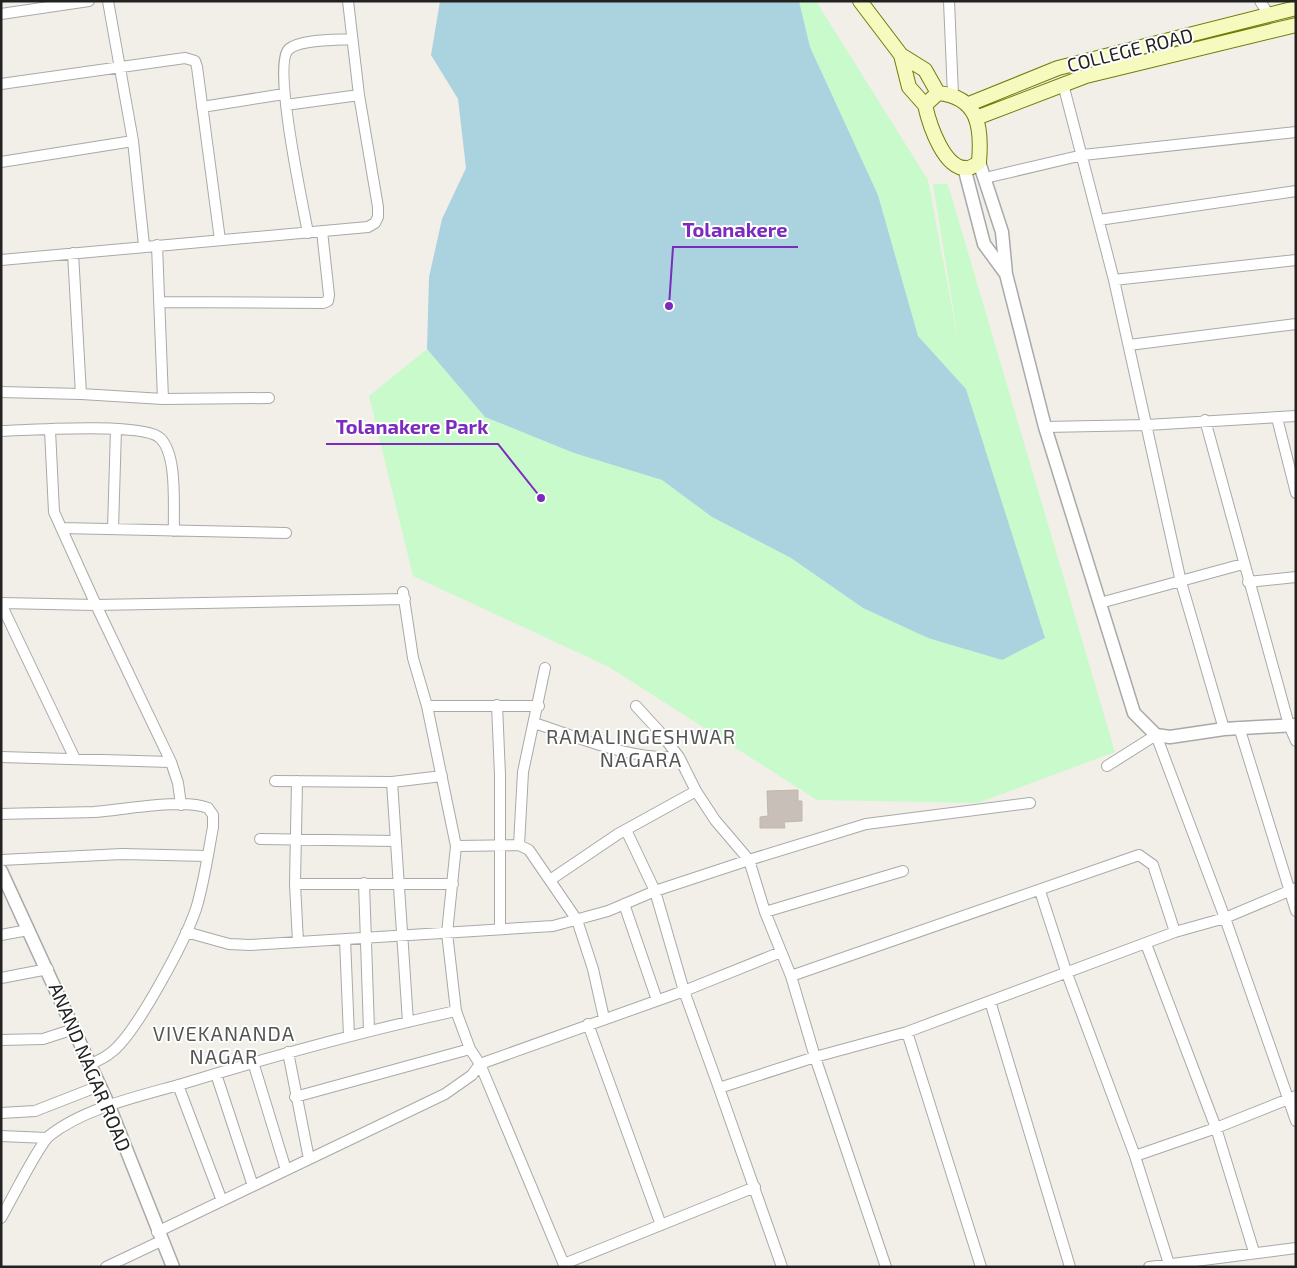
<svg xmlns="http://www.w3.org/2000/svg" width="1297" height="1268" font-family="'Exo 2',sans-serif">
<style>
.park{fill:#c8facc}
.water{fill:#aad3df}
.building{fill:#c7bfb8;stroke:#c4b6ab}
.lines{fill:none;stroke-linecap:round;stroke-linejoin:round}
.minor-casing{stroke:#a9a9a9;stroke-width:12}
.tertiary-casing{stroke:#a9a9a9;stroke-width:15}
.secondary-casing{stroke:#707d05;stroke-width:16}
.minor{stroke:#fff;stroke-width:10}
.tertiary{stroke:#fff;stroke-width:12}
.secondary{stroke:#f7fabf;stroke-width:14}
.labels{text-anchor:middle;stroke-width:4;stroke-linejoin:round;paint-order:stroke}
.street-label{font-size:19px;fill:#222;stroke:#fff}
.neighbourhood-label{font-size:20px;letter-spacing:1px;fill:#555;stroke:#fff}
.leader{fill:none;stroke:#7b2cbf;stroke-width:2}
.callout-dot{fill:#7b2cbf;stroke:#fff;stroke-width:2}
.callout-label{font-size:20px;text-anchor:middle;font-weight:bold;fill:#7b2cbf;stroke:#fff;stroke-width:4;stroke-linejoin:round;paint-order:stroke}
</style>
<rect width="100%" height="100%" fill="#f2efe9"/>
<path class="park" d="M799,1H816L928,180L959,345L933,184H947L950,191L1115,752L978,803L817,800L609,667L413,576L369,396L427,349L485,417L574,453L662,480L712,517L791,558L863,608L928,638L1002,660L966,389L918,336L878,195L810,47Z"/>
<path class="water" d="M440,1H799L810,47L878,195L918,336L966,389L1045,638L1002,660L928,638L863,608L791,558L712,517L662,480L574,453L485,417L427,349L429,277L442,219L466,168L458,99L431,55Z"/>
<path class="building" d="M798,790V801H802V821L784,822L785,828H760V817L768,816L767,791Z"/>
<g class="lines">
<defs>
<path id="minor" d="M108,1L133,141L144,245
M949,1L953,95
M1260,1L1269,15
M1,14L89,1
M1,84L185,58L195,61L197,67L220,240
M1063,84L1114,280L1181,582L1224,729
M286,105L359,95
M202,107L284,94
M1,162L133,141
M985,178L1083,155L1296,132
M1099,220L1296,191
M308,233C303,206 272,63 289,49C300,39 337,40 352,39
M157,245L163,399
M73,253L81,394
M1,260C123,248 246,239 368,227L375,223L378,217V207L359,95L348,1
M1114,280L1296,260
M159,302L323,303L328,301L329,295L322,231
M1129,345L1296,324
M1,392L81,394L163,399L269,398
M1277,418L1296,493
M1205,420L1289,725L1296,741
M1045,427L1147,425L1296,416
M50,430L54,512L96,605L171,762L178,783L181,805
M1,431C28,430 144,422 160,438C178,455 173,507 174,531
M61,528L286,533
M113,529L116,429
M1248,582L1296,577
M403,592L413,658L427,706L456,846L447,933L456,1011L470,1049L480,1064L565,1267
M1,603L96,605L405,599
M1100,603L1243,564
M1,604L75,759
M497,705L500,775V929
M427,706H539
M636,706L659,731L679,757L696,791L715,820L749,860L765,912L791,976L815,1057L886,1267
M534,723C581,738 629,760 679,757
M1239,727L1296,911
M1,757L171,762
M1107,766L1156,735L1225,918L1296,1121
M275,781L392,782L442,776
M297,781L295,884L298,942
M392,782L408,1022
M1,814C32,813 63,813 94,812C123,810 183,798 208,808L213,815V827C208,854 204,883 196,909C185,941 138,1030 113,1051C106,1057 98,1061 90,1064
M626,830L655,891L684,991L719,1088
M260,839L395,841
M519,845L523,772L545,668
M456,846L519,845L529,850L577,920L593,969L604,1018
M1,860L122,854L207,856
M550,880L618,834L696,791
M364,883L369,1030
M295,884H453
M1040,891L1066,971L1135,1156L1169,1264
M624,904L657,1000
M765,912L903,871
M186,932L229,944L250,945L553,926L608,911L655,891L749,860L866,824L1030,803
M1,935L28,930
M345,939L349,1036
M1146,944L1216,1128L1254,1252
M791,976L1139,855L1153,865L1175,932
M1,978L48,969
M990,1001L1070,1267
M588,1024L661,1225
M907,1032L981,1267
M1,1040L43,1039L74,1029
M288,1052L309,1159
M253,1062L286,1170
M216,1074L253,1186
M178,1085L222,1201
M295,1097L470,1049
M1,1113L35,1111L99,1086
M1,1136L47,1138
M1135,1156L1216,1128L1296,1096
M1,1218C11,1201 38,1146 49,1136C84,1108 140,1096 182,1084C273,1056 364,1031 456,1011
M157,1232L445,1094L472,1075L480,1064L684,991L781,952
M564,1264L755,1187
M106,1267L161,1241
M782,1267L719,1088L815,1057L907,1032L1175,932L1225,918L1296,888
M1149,1267L1296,1248"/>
<path id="tertiary" d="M979,162L1002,232L1006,274L1045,427L1134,713L1156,735L1170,737L1224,729L1296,725
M964,167L984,244L1006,274
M1,871L109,1106L173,1267"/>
<path id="secondary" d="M860,1L901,55L925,70L938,93
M901,55L909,87L925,105
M938,93C979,97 982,128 979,162C977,164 972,167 969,168C944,172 929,123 925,105Z
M969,104L1058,68L1296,8
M976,118L1086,76L1296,25"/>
</defs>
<use href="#minor" class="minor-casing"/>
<use href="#tertiary" class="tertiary-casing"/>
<use href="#secondary" class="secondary-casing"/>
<use href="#minor" class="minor"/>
<use href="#tertiary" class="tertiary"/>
<use href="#secondary" class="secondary"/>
</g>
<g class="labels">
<g class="street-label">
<text transform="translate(1130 50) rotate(-14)" y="7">COLLEGE ROAD</text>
<text transform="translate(90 1067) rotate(67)" y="7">ANAND NAGAR ROAD</text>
</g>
<g class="neighbourhood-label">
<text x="641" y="744">RAMALINGESHWAR<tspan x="641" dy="23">NAGARA</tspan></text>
<text x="224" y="1041">VIVEKANANDA<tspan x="224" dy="23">NAGAR</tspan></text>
</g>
</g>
<path class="leader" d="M669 306L673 247H798M541 498L498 444H326"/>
<g class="callout-dot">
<circle cx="669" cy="306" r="5"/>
<circle cx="541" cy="498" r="5"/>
</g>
<g class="callout-label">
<text x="735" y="237">Tolanakere</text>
<text x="412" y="434">Tolanakere Park</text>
</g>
<rect width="1297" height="1268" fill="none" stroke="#222222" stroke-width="5"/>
</svg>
